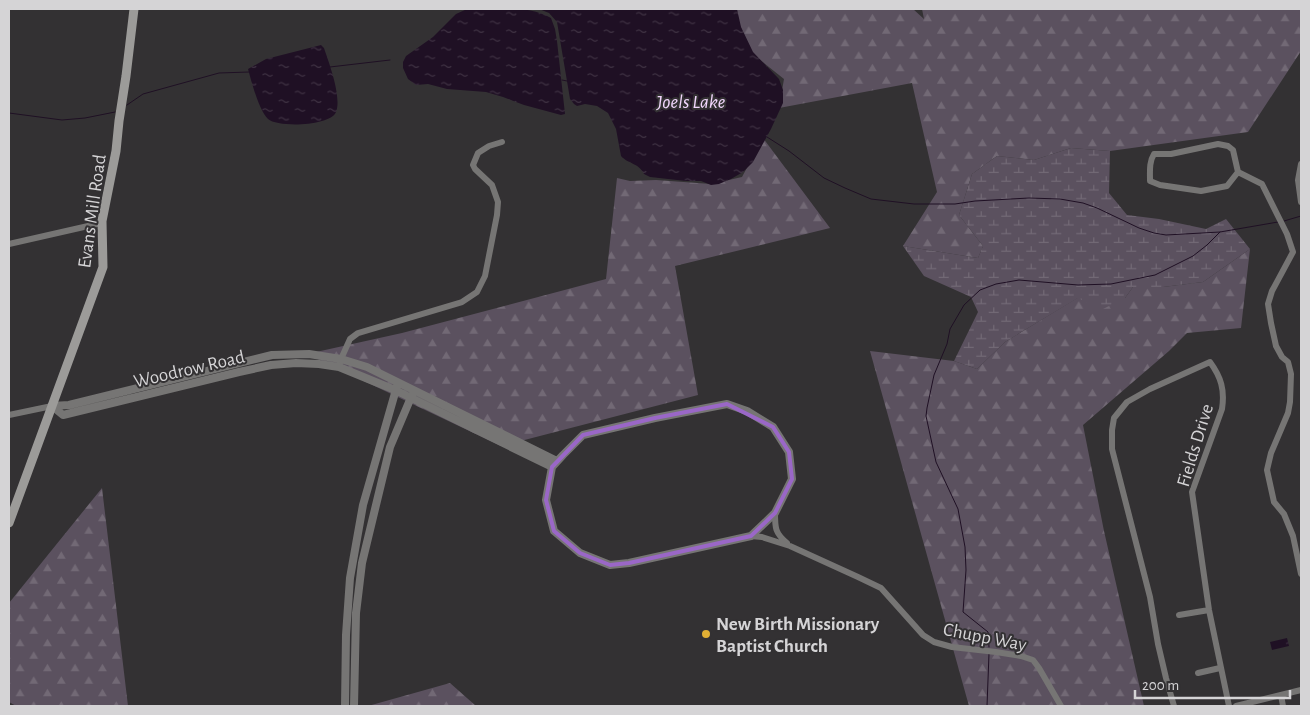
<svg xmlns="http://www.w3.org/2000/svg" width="1310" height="715" font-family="'Alegreya Sans',sans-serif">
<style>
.forest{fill:url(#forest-firs)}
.wetland{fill:url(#wetland-marsh)}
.water{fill:url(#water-ripples)}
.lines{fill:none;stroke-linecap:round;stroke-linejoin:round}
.stream{stroke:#1f1024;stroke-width:1}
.minor{stroke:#767574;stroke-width:6}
.tertiary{stroke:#767574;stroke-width:8}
.secondary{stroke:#9c9b99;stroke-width:9}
.marked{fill:none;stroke:#9a67c7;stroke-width:4;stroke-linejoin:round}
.poi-dot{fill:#e1af34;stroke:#333133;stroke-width:2}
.labels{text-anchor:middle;stroke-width:4;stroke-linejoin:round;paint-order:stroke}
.street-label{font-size:19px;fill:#d5d4d6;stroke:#333133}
.poi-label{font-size:19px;font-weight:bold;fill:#d5d4d6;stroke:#333133;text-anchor:start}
.water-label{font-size:20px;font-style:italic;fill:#f2d7fd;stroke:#333133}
</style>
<defs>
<pattern id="forest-firs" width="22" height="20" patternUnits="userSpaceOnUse" patternTransform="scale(1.25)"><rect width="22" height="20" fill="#5b515f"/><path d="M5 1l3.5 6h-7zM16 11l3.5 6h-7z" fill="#726975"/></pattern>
<pattern id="wetland-marsh" width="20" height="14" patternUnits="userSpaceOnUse" patternTransform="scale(1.25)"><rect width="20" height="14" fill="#5b515f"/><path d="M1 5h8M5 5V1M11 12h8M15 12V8" fill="none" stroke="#726975"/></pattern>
<pattern id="water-ripples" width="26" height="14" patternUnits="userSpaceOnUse" patternTransform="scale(1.25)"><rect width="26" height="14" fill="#1f1024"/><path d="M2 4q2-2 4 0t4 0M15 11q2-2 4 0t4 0" fill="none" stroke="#3f3243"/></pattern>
</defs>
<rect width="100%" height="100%" fill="#333133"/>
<path class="forest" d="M734,9H913L924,19L922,9H1301V51L1248,132L1110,151L1071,148L1034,160L997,156L972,174L959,215L983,246L978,258L903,246L937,192L912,83L779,108L784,79L750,52Z
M763,138L830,228L675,266L698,395L501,446L307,354L402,333L606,279L617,178L630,181L656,180L711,184L742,177Z
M1250,249L1241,328L1187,333L1169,351L1083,425L1104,531L1144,706H969L870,351L954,361L977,369L1005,342L1079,297L1125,298L1133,287H1163L1203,282Z
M102,488L128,706H16L9,702V603Z
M450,683L476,706H368Z"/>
<path class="wetland" d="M1071,148L1110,151L1109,193L1127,215L1159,219L1206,229L1226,219L1250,249L1203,282L1163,287H1133L1125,298L1101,310L1078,298L1005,342L977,369L954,361L978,312L971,297L924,276L903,246L978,258L983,246L959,215L972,174L997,156L1034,160Z"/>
<path class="water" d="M467,9C494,9 527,4 551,18L555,29L557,41L565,114L561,115L524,105L503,97L486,92L447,89L428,84L416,85L408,79L403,68V62L406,56L433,37L456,14Z
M539,9H737L741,27L753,52L779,79L783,90V103L771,129L753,162L743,172L731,179L719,184L711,185L701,181H686L650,177L644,174C639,163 628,164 621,156L616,129L608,113L597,106L585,104L577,106L574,104L570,99L557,22L549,13Z
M321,45L324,48C329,63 342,97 336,112C331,126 278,128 268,119C259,111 251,80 248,69L266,59Z
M1287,638L1289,646L1272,650L1270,642Z"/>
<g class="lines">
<path class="stream" d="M330,67L390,60
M562,80L567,81
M127,105L143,94L219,73L249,72
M9,113L62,120L85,118L115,112
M767,137L789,151L824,178L845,188L871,199L914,204H955L975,201L1029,198L1060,199L1083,203L1097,208L1139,228L1154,233L1166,235L1220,232L1278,222
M1284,221L1301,216
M989,647L988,632L963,612L966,570L965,547L958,509L936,462L926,416L927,408L934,375L947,344L950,329L964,305L980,290L996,284L1019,280L1078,285L1111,284L1155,275L1193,256L1207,245L1220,232
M987,706L989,654"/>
<path class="minor" d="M1301,164L1298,180L1301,202
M1238,172L1227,186L1201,191L1160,185L1150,181C1150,171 1149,162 1154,154H1171L1218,144L1228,146L1233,150L1238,172L1262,184L1287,234L1293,252L1272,291L1268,304L1271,323L1276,346L1282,357L1288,362L1291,374L1290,402L1288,413L1271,453L1267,470L1274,502L1284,514L1293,536L1301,574
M9,244L97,224L102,221
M339,367L341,359L350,339L358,333L462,302L477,292L485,276L497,215L498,202L492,185L475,169L473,165L478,153L489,146L502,142
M9,415L52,406
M775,513C775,528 775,533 787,543
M751,536L762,537L790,546L858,577L881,588L923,635L934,642L952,647L996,652L1021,656L1033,660L1039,668L1061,706
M1179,615L1209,610
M1198,673L1220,668
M1281,695L1283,706
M1174,706L1166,678L1158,644L1150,597L1112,449V430L1114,418L1127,402L1150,389L1210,362C1221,377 1225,390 1222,409L1192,492L1209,610L1229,706
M1236,706L1301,690"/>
<path class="tertiary" d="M727,404L747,411L773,427L789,452L792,479L775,513L751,536L629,563L610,565L580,553L554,531L546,500L552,467L563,455L583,435L655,418Z
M52,406L69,405L272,355L309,354L341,359L367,367L557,461
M52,406L63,415L239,372L271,365L296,363L319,364L339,367L395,390L552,467
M345,706L346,635L350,578L363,505L397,386
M354,706L356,613L362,563L390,447L412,395"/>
<path class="secondary" d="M9,523L103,267L102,221L116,151L119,121L126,76L134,9"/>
</g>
<path class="marked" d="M727,404L773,427L789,452L792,479L775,513L751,536L629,563L610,565L580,553L554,531L546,500L552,467L583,435L655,418Z"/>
<circle class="poi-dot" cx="706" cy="634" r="5"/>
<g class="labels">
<g class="street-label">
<text transform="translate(91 211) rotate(-82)" y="7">Evans Mill Road</text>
<text transform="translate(189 368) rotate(-13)" y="7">Woodrow Road</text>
<text transform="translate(1194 445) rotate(-73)" y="7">Fields Drive</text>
<text transform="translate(985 636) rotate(11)" y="7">Chupp Way</text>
</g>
<g class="poi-label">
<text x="716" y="630">New Birth Missionary<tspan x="716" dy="22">Baptist Church</tspan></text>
</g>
<g class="water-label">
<text x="691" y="108">Joels Lake</text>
</g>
</g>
<rect width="1310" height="715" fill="none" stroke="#d5d4d6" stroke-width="20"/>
<path d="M1135 690v8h155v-8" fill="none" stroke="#d5d4d6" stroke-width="2.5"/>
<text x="1142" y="690" font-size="15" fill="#d5d4d6" stroke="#333133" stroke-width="4" paint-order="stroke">200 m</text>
</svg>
